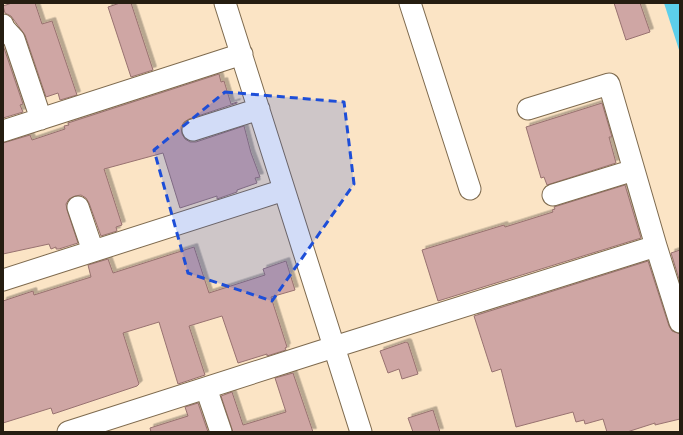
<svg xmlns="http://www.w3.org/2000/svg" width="683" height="435" font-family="'PT Sans',sans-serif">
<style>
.water{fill:#5ccfeb}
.building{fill:#cfa6a4;stroke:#987270;filter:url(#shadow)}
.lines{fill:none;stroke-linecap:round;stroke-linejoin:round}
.minor-casing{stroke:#7e6a4e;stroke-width:23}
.minor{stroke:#fff;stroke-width:21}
.marked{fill:#1d4ed8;fill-opacity:0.2;stroke:#1d4ed8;stroke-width:3;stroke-dasharray:8 5;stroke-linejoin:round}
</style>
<defs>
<filter id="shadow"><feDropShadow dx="3.5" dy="-3.5" stdDeviation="0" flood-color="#0004"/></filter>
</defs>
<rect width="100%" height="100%" fill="#fbe4c5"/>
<path class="water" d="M664,3H680V53Z"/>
<path class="building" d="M12,3H35L42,24L52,21L77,95L60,100L58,93L46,97L25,35L11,16L5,13L3,6Z
M120,3H131L153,70L131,77L108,7Z
M614,3H640L650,32L626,40Z
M3,45L23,104L20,105L23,112L3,118Z
M219,74L221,82L224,81L231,104L237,102V103L189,119L184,122L181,127L182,134L185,139L190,142H196L244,126L251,153L260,177L255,178L257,183L237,190V192L217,199V196L180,208L163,153L104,169L122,225L116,227L117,231L101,236L89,203L86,198L81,195L75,196L69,199L66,204L67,210L78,243L59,249H56V247L51,249L49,244L3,254V143L30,135L32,140L65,129L64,126L69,125L68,123Z
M602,103L612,137H609L616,163L547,185L544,177L541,178L526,127Z
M625,185L641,238L438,301L422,250L504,225L505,227L553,212L552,210L555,209L554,207Z
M194,247L209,293L265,275L263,269L286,261L295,290L271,297L287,347L285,348L286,350L267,356V354L238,363L222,316L189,326L205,375L178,384L159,322L123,333L139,384L137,386L53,414L51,408L3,423V301L33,291L34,295L91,277L88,265L108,259L113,273Z
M680,250V282L671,253Z
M648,261L669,326L672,331L680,334V419L655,425V423L627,432H607L603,419L585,424L584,420L576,422L573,412L516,427L501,369L492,372L474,316Z
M406,342L408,343L418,374L402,379L399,369L388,373L380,351Z
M293,373L313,432H233L221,396L232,392L243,425L286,412L275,378Z
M198,403L208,432H151L150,428L188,416L185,407Z
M433,410L440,432H413L408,418Z"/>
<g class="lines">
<defs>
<path id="minor" d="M225,3L361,432
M410,3L470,189
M3,25L4,28L14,39L41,119
M528,109L609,84L656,246L680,322
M193,130L259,109
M3,131L242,54
M553,195L634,170
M78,207L93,251
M3,280L284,190
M206,388L221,432
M68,432L315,353L656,246"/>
</defs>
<use href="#minor" class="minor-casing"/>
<use href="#minor" class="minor"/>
</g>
<path class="marked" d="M225,92L344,102L354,184L272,301L188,273L154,150Z"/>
<rect width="683" height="435" fill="none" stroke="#251d11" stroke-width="8"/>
</svg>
